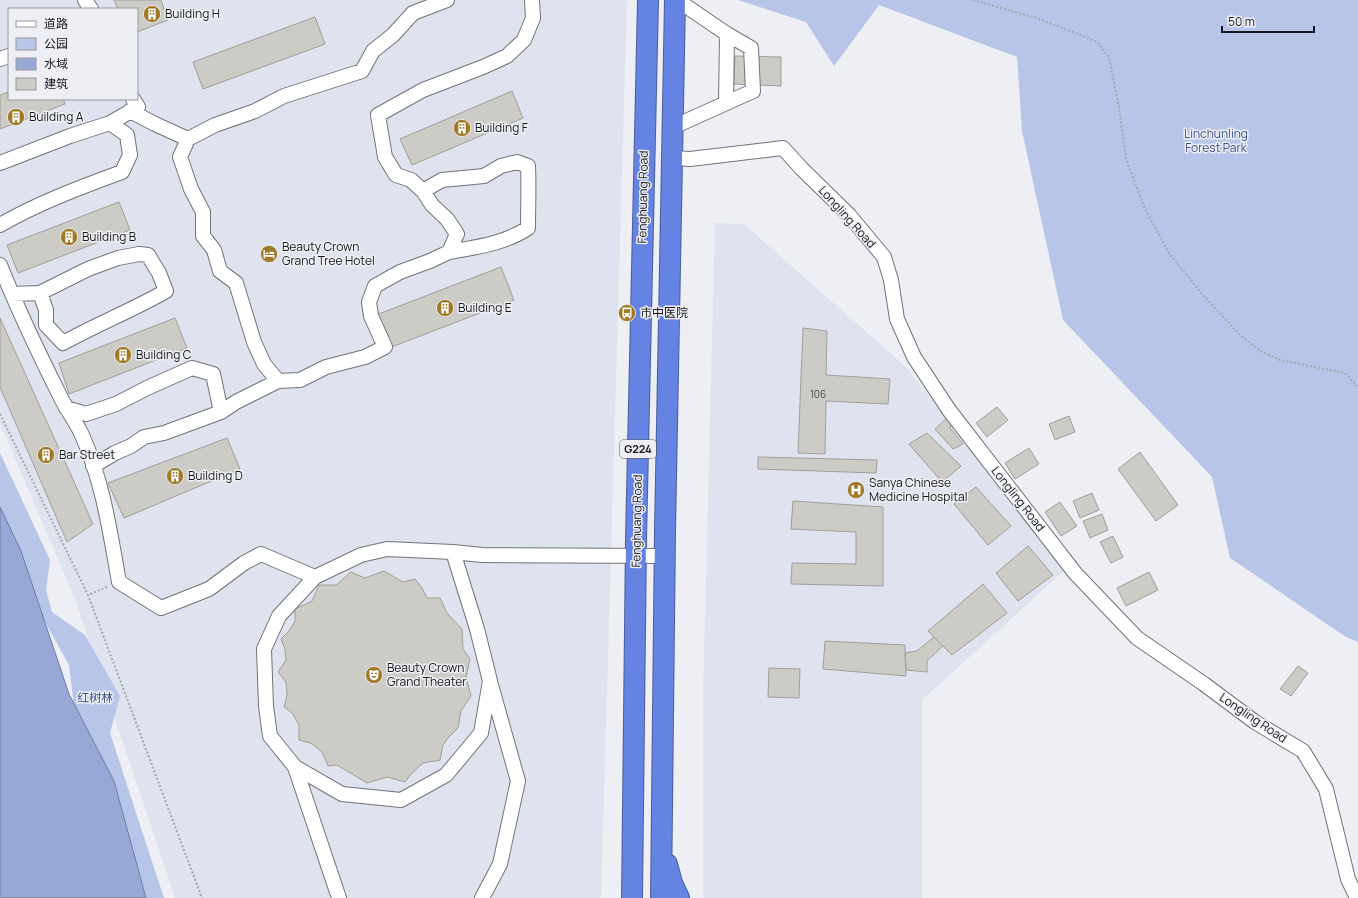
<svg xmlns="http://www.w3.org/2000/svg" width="1358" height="898" font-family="Manrope,'Noto Sans SC',sans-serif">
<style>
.built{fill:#dee3ef;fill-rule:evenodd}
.green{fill:#b7c5e8}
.water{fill:#97a8d6;stroke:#717d9e}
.building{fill:#cdcbc6;stroke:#a19e9a}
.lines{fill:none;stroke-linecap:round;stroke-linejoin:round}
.minor-casing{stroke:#727378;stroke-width:16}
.highway-casing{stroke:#4a5e9c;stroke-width:22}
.path{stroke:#a6a8ac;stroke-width:2;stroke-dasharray:2 2;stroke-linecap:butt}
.minor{stroke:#fff;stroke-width:14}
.highway{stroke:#6583e2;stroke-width:20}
.labels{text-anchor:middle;stroke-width:3;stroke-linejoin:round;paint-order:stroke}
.number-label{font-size:10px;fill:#444545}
.shield{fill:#edeff4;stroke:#57585b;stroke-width:1}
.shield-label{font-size:11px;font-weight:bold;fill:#17181a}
.poi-label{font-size:12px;fill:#17181a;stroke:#edeff4;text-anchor:start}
.park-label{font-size:12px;fill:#3e518b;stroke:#edeff4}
.street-label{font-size:12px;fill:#17181a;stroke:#edeff4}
</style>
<rect width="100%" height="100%" fill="#edeff4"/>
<path class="built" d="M0,0H627L601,898H175L75,599L0,423ZM9,9H137V99H9Z
M715,223L744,224L906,367L1066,569L922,700V898H703V697Z"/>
<path class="green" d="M738,0H1358V642L1346,637L1230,558L1212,477L1063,320L1022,131L1017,57L879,5L834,66L806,22Z
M0,453L50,560L46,590L52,612L85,635L120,696L110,733L164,898H141L76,722L69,665L25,586L0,526Z"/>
<path class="water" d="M0,507L21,551L69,694L114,781L146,898H0Z"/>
<path class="building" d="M114,0H161L168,20L137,32V9H118Z
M315,17L325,44L203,89L193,62Z
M735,56L781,57V86L734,84Z
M512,91L523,118L412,165L400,139Z
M9,92V99H63L65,104L0,129V95Z
M119,202L130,230L18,273L7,245Z
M501,267L514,300L389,348L376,315Z
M0,318L93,524L67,542L0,387Z
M175,318L187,348L69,394L59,363Z
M803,328L827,331L826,375L890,379L888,404L826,401L825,454L798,453Z
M997,407L1008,420L987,437L976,423Z
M1069,416L1075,432L1055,440L1049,424Z
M947,418L952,422L950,428L963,444L953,449L935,429Z
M927,433L961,466L942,482L909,444Z
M227,438L240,469L124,518L108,483Z
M1029,448L1039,464L1015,479L1005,463Z
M1140,452L1178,505L1156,521L1118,469Z
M758,457L877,460L876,473L758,469Z
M976,487L1011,526L988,545L954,504Z
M1092,493L1099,510L1080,518L1073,501Z
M793,501L883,507V586L791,584L792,563L856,564V532L791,529Z
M1060,502L1077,526L1061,536L1045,512Z
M1102,514L1108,530L1090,538L1083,521Z
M1113,536L1123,557L1111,563L1100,542Z
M1028,546L1053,575L1018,601L996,573Z
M384,571L403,582L415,579L422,588L427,598H440L447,613L462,629L463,649L470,659L466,677L471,696L461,711L458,728L448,738L443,745L440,760L423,763L411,774L405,782L387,777L367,783L337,765L328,766L322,752L311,743L299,740V725L292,713L284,707L287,695L286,682L278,672L286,660L285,649L281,639L289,631L295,621V609L312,601L319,585H336L351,572L365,578Z
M1149,572L1158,590L1126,606L1117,588Z
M983,584L1007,613L952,655L928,631Z
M934,637L943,646L927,661V672L906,670L905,653L917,651Z
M825,641L905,645L906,676L823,669Z
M1298,666L1308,673L1291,696L1280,689Z
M769,668L800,669L799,698L768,697Z"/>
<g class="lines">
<defs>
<path id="minor" d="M85,0L91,9
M0,59L9,56
M726,103L727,34
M673,127L753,91L751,48L727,34L677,0
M188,139L215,125L255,111L284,96L362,71L373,51L393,35L413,13L447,0
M672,158L690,159L783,148L801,168L849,215L884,257L891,280L897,319L914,357L949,410L1075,573L1137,638L1204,684L1255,722L1303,751L1326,789L1348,879L1357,898
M0,163L70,136L110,123L138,107L133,99
M423,191L442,180L484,176L501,166L517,162L528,166C529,187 528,207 528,228C504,244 476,247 449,252
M0,225C38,203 81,187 122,172L130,155L127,135L110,123
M0,265C18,310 39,354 61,398C67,410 76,422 82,435C103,482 110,532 119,582L161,608L209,589L244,563L261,554L315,577
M12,294L40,293L88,269L118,258L139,254L148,255L159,273L166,291C133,310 97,324 63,343L46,325V310L40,293
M278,381L300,380L326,367L365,357L385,347L371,316L369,302L375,286L400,272L430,261L449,252L457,234L447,219L432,205L423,191L411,180L396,175L385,157L378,115L423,90L483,67L507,56L524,40L533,18L532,0
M66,408L86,414L116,404L147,388L192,368L213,374L221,412
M93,466L115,453L131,446L144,437L164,433L221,412L236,402L278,381L264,364L254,342L236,283L220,271L214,250L203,236V212L191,189L180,157L188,139L155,124L130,111
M387,549L453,552L477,629L490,681L481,733L446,775L401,800L342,794L295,767L270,736L266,706L264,649L279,616L315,577L361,555Z
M453,552L482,555L665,556
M295,767L339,898
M482,898L500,864L518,781L491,685"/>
<path id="highway" d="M667,864L672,883L679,898
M632,898L636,539L648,0
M661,898L665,531L675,0"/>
</defs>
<use href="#minor" class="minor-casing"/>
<use href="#highway" class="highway-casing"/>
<path class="path" d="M973,0L1036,18L1076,33L1097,42L1109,57L1119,108L1126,159L1145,209L1169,253L1202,294L1239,334L1260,351L1280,360L1345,373L1358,387
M0,414L88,595
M107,587L88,595L202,898"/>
<use href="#minor" class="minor"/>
<use href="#highway" class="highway"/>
</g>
<defs>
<symbol id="building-disc" viewBox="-11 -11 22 22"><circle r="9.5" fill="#a07826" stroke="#edeff4"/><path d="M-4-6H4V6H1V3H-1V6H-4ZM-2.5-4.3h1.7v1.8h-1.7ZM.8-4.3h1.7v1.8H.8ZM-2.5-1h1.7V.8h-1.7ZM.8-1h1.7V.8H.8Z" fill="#fff"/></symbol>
<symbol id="hotel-disc" viewBox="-11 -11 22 22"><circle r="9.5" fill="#a07826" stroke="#edeff4"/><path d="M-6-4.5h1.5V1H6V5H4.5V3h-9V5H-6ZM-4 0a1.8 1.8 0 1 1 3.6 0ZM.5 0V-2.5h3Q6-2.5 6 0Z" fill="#fff"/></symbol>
<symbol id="bus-disc" viewBox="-11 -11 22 22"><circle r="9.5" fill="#a07826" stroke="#edeff4"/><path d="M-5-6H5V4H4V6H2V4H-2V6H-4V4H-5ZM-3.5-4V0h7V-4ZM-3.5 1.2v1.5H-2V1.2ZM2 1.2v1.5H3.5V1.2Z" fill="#fff"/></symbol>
<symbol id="hospital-disc" viewBox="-11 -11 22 22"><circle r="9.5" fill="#a07826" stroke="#edeff4"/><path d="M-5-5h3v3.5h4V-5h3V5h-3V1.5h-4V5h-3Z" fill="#fff"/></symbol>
<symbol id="theatre-disc" viewBox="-11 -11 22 22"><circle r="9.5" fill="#a07826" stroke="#edeff4"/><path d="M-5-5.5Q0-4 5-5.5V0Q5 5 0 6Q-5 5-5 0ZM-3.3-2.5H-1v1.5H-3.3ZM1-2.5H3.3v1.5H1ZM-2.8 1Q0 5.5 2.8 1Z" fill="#fff"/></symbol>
</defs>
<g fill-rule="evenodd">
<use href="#building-disc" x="142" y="4" width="20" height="20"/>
<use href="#building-disc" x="6" y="107" width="20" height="20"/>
<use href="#building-disc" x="452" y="118" width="20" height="20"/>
<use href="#building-disc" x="59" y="227" width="20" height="20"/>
<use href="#hotel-disc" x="259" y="244" width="20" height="20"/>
<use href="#building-disc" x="435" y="298" width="20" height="20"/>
<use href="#bus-disc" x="617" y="303" width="20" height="20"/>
<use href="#building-disc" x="113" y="345" width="20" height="20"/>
<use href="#building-disc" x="36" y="445" width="20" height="20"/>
<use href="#building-disc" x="165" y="466" width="20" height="20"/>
<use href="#hospital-disc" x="846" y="480" width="20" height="20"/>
<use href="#theatre-disc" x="364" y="665" width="20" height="20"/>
</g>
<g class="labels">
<g class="number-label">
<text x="818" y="398">106</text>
</g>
<rect class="shield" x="620" y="440" width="36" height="18" rx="3"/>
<g class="shield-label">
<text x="638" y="453">G224</text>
</g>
<g class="poi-label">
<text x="165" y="18">Building H</text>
<text x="29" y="121">Building A</text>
<text x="475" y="132">Building F</text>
<text x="82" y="241">Building B</text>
<text x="282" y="251">Beauty Crown<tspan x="282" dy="14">Grand Tree Hotel</tspan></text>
<text x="458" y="312">Building E</text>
<text x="640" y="317">市中医院</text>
<text x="136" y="359">Building C</text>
<text x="59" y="459">Bar Street</text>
<text x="188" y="480">Building D</text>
<text x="869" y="487">Sanya Chinese<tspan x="869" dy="14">Medicine Hospital</tspan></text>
<text x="387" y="672">Beauty Crown<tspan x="387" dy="14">Grand Theater</tspan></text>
</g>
<g class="park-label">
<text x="1216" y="138">Linchunling<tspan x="1216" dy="14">Forest Park</tspan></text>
<text x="95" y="702">红树林</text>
</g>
<g class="street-label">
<text transform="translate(643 197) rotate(-89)" y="4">Fenghuang Road</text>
<text transform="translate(847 217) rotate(48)" y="4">Longling Road</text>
<text transform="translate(1018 499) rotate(52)" y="4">Longling Road</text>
<text transform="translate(637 521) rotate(-89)" y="4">Fenghuang Road</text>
<text transform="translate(1253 718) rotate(34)" y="4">Longling Road</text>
</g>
</g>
<rect x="8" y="8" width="130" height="92" fill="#edeff4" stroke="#97999d"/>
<rect x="16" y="21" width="20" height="6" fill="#ffffff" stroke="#97999d"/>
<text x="44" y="28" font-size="12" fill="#17181a">道路</text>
<rect x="16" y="38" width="20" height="12" fill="#b7c5e8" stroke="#97999d"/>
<text x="44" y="48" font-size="12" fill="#17181a">公园</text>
<rect x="16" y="58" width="20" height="12" fill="#97a8d6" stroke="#97999d"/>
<text x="44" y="68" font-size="12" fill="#17181a">水域</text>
<rect x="16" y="78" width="20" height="12" fill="#cdcbc6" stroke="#97999d"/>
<text x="44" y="88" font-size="12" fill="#17181a">建筑</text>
<path d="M1222 26v6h92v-6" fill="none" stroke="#17181a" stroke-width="2"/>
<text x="1228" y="26" font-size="12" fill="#17181a" stroke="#edeff4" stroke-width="3" paint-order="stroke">50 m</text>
</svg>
